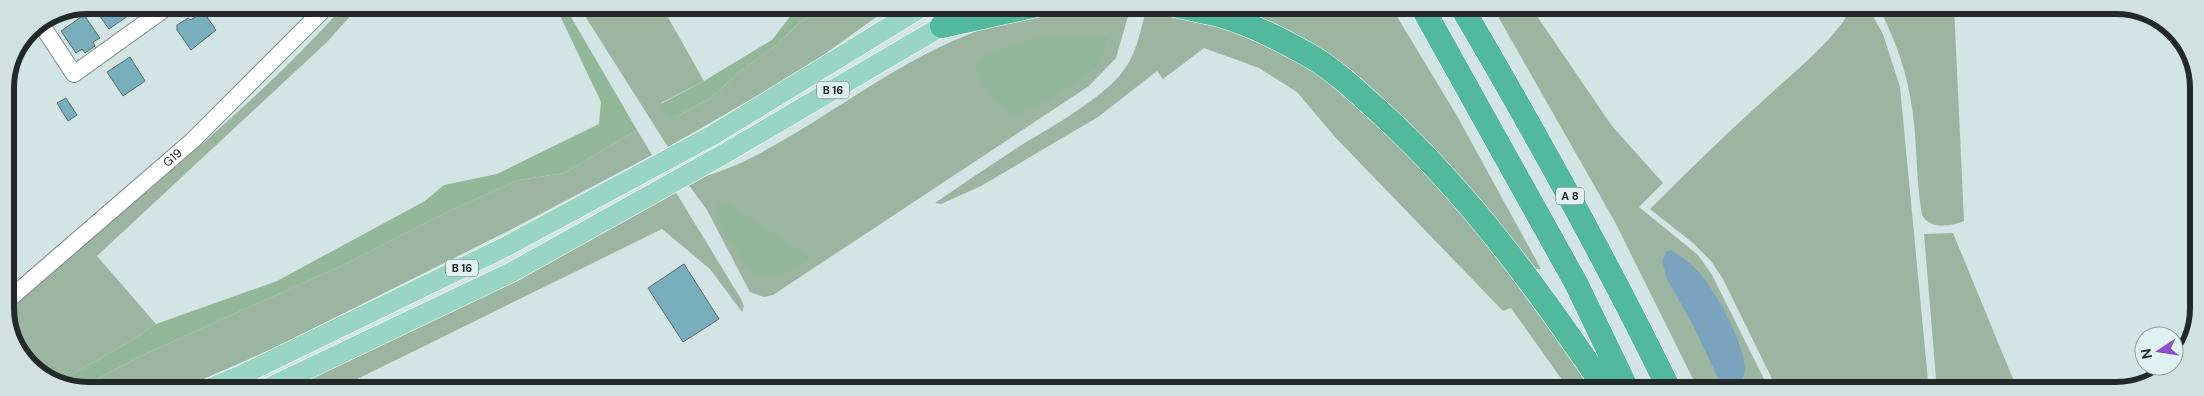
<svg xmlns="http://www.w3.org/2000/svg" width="2204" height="396" font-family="'DM Sans',sans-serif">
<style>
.green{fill:#9cb5a0}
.forest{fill:#92b899}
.water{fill:#7aa3be}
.building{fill:#79aebc;stroke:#5c6b6f}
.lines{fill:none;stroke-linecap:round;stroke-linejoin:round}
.minor-casing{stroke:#788988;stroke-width:18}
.major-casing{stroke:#fff;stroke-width:21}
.highway-casing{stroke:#fff;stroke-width:25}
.minor{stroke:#fff;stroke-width:16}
.major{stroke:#98d5c4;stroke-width:20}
.highway{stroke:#53b99c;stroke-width:24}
.labels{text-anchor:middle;stroke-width:4;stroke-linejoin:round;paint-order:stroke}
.shield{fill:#dff1f0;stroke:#5b6564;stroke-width:1}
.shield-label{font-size:11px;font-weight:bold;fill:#222928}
.street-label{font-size:12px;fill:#222928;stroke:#dff1f0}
.rim{fill:none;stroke:#222928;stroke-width:6}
</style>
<rect width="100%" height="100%" fill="#d2e4e3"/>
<path class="green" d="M345,5H360L327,42L97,256L156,324L129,342L59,382L33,370L8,330V311C121,211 243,118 345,5Z
M578,5H661L704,81L661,103L676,117L712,97L739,72L779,43L799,23L828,5H893L804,69L668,147Z
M1217,5H1390L1457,116L1541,269H1532L1463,180L1407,122Z
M1492,6H1530L1612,126L1663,183L1639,207L1698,255L1712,275L1770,391H1699L1615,222Z
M1853,6H1867L1883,34L1900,87L1929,391H1778L1723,279L1711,261L1693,243L1650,209C1688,171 1727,133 1767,97C1795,71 1835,40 1853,6Z
M1878,6H1954L1964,221C1951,226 1930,230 1922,215C1915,176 1918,135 1910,96C1904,63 1893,35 1878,6Z
M1092,8L1130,9L1116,58L1089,86L773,295L764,297L750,292L707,210L688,184C708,174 731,169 751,158C829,118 897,60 980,30C1016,17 1054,12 1092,8Z
M1146,10L1220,25L1296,57L1362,106L1478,229L1519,281L1593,391H1570L1511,308L1503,311L1335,137L1297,92L1259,68L1204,48L1163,79L1157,71L1098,117L981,186L941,204L935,203C963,184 991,165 1020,146C1051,127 1110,95 1128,64C1138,47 1141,28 1146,10Z
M637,130L652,155L510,230L272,349L178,390H76L143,355L345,264L453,209L519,180L564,173Z
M675,191L741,299L744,306L742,312L710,269L662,229L335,390H285Z
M1953,233L2018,391H1937L1924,234Z"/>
<path class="forest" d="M555,5H564L637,130L564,173L519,180L453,209L345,264L143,355L76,390L59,382L129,342L156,324L277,281L425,201L444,185L497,174L599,124L601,102Z
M801,5H828L799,23L779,43L739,72L712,97L676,117L667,118L661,104L704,81L772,40L795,10Z
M1051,34L1108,37C1106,44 1104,53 1101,59C1092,79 1034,109 1013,116L990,98L975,69L980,59L998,49Z
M718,203L729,204L810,257L798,268L767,277L750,272L722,229L716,212Z"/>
<path class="water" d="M1671,250C1680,256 1689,262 1696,269C1712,284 1754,357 1743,377C1739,383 1732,383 1726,385L1719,380L1693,325L1667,279L1662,261L1666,252Z"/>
<path class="building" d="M92,5H127L132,13L109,29Z
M203,11L216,30L191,50L177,30V25L188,18L191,20Z
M84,15L100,38L93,42L95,46L85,53L82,49L76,53L61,31Z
M130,57L145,81L123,96L107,72Z
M66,98L77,115L68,121L57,103Z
M684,264L719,319L683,342L648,288Z"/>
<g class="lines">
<defs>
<g id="minor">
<path d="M41,24L74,74L170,5"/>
<path id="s1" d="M7,301L192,141L328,5"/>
</g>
<path id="major" d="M206,390L242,375L503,248L713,135L925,5
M264,390L512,272L724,154L942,26L972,5"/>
<path id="highway" d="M1174,5C1189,9 1204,11 1219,15C1251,24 1284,41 1312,57C1337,72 1361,95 1383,115C1471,196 1540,292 1607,391
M1421,5L1576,283L1628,391
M1461,6C1535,132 1606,259 1670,391
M942,26L1037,5"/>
</defs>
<use href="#minor" class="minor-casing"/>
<use href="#major" class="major-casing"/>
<use href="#highway" class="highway-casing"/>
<use href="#minor" class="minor"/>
<use href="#major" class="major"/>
<use href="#highway" class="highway"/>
</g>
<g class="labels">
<g class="shield">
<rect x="817" y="81.5" width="32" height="17" rx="4"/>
<rect x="1556" y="187.5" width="28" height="17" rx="4"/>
<rect x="446" y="259.5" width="32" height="17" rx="4"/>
</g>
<g class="shield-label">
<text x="833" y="94">B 16</text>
<text x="1570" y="200">A 8</text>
<text x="462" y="272">B 16</text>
</g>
<g class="street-label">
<text dy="4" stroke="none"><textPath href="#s1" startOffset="219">G19</textPath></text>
</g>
</g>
<path d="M0 0H2204V396H0ZM88 14H2116A74 74 0 0 1 2190 88V308A74 74 0 0 1 2116 382H88A74 74 0 0 1 14 308V88A74 74 0 0 1 88 14Z" fill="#d0e1e0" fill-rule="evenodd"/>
<path class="rim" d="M88 14H2116A74 74 0 0 1 2190 88V308A74 74 0 0 1 2116 382H88A74 74 0 0 1 14 308V88A74 74 0 0 1 88 14Z"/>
<g transform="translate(2159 351) rotate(258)"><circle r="24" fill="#dff1f0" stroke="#93a1a0"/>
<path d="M0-4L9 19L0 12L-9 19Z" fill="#8a51c8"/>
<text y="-8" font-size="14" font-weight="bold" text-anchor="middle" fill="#222928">N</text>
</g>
</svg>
